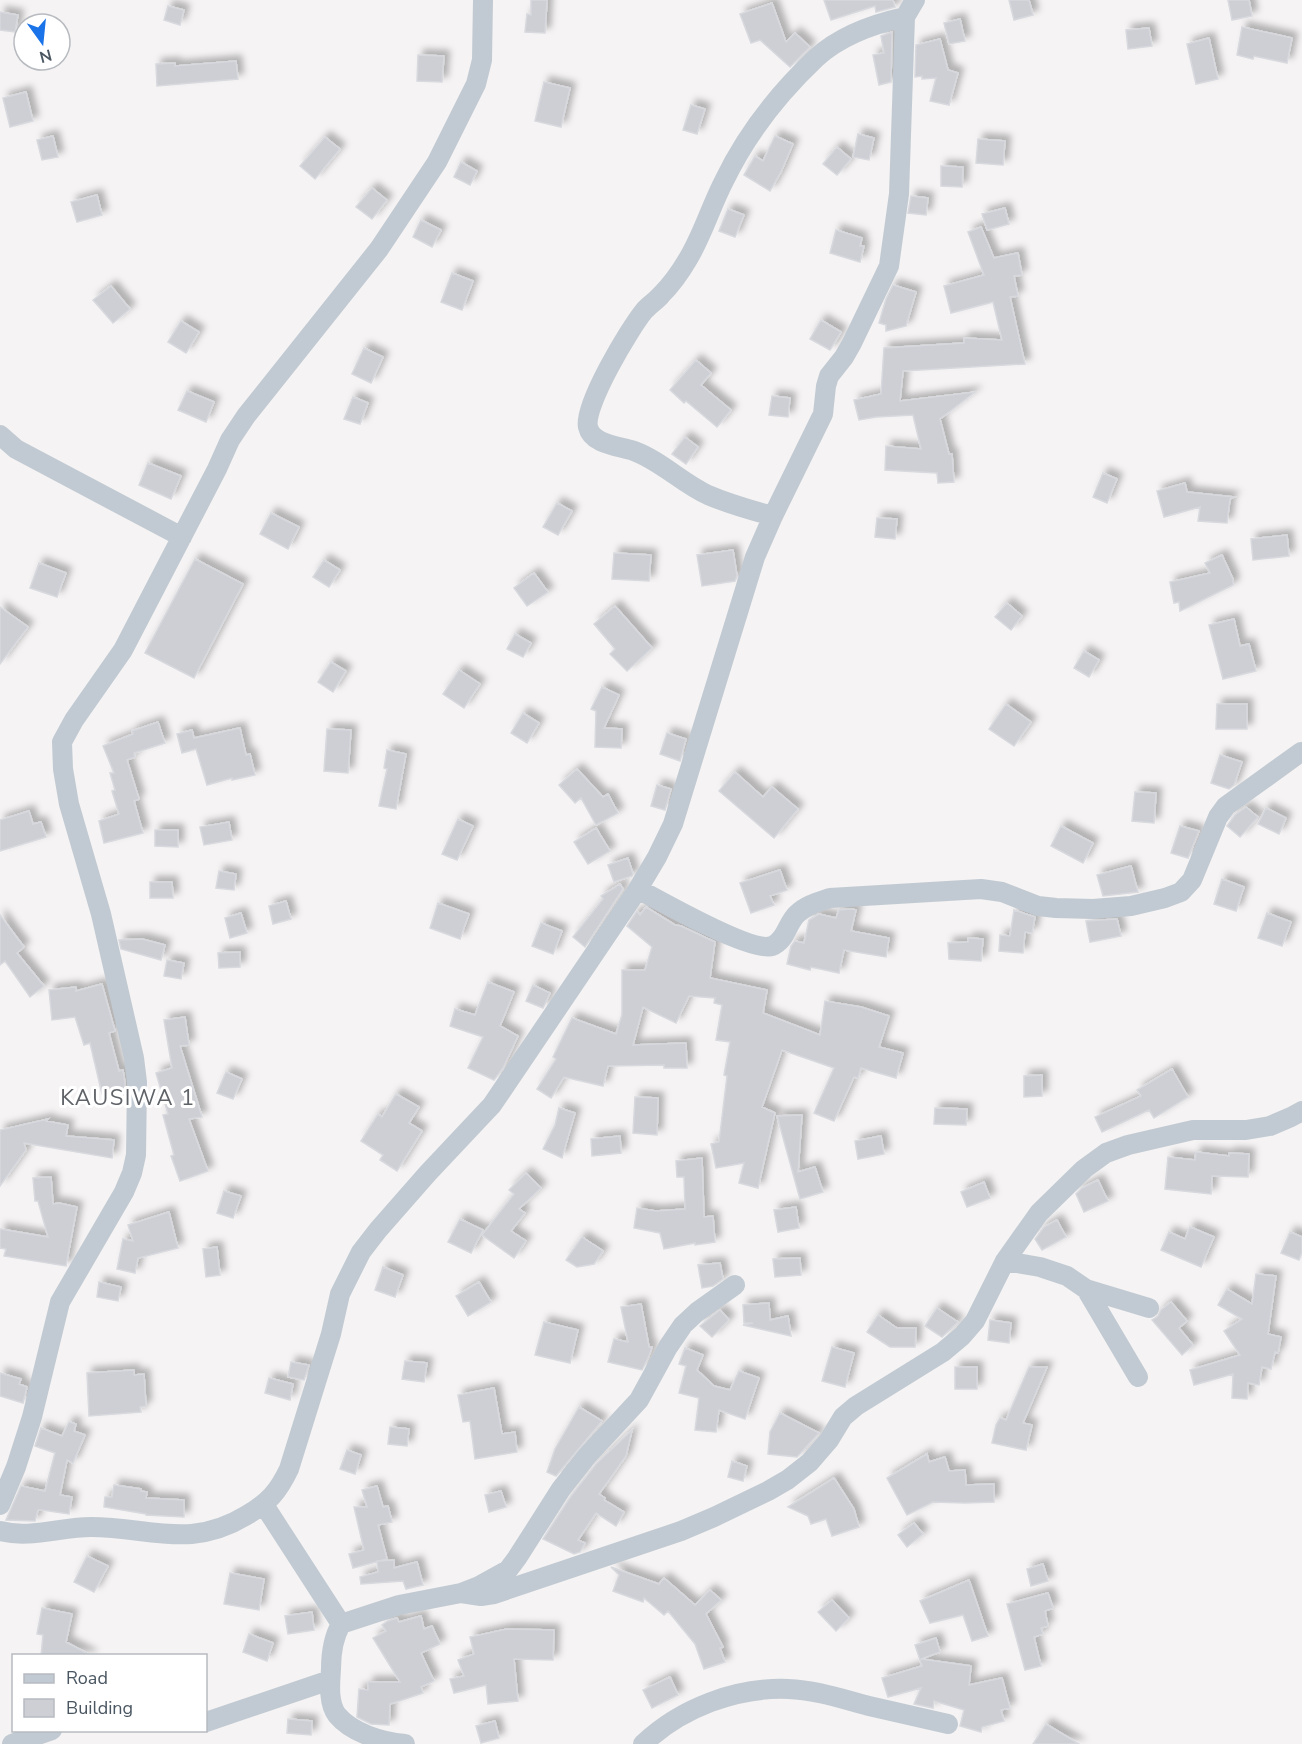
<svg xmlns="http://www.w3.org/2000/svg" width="1302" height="1744" font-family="'Nunito Sans',sans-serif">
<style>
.building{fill:#cdcfd5;stroke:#d7d9de;stroke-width:1.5;filter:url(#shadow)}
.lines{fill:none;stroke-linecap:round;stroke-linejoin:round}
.minor{stroke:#c1cad2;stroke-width:20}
.labels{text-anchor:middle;stroke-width:6;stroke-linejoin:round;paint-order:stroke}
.quarter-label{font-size:22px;letter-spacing:1.5px;fill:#5f6368;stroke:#fff}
</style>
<defs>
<filter id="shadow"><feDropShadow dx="5.5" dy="-5.5" stdDeviation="3" flood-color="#0004"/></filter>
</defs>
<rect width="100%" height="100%" fill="#f5f3f3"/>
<path class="building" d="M531,0H547L545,33L525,32L527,14L531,15Z
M824,0H893L895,7L876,12L875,6L831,20Z
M1009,0H1029L1033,15L1014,20Z
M1228,0H1249L1252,16L1232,20Z
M772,3L786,42L795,33L810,47L790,67L760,40L751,43L740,14Z
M168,6L184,10L180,25L164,20Z
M0,12L18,15L15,32L0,30Z
M960,19L965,41L949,44L944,23Z
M1242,27L1292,38L1287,63L1254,56L1253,59L1237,55Z
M1149,28L1152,46L1128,49L1126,30Z
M892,32L891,82L879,85L873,55L884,53L881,36Z
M1209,38L1218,79L1196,84L1187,44Z
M940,39L948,70L958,73L949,105L930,101L936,78L922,79V76L915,77L916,45Z
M418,55L444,56L442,82L417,81Z
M236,61L238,79L157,86L156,64L175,63V66Z
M544,82L570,88L561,127L535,121Z
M26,92L33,121L10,127L3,98Z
M691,105L705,109L697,134L683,130Z
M858,134L874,138L869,160L853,157Z
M53,136L58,157L42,160L37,140Z
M775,136L793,144L781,172L770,191L744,175L755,156L763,161Z
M325,137L340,149L315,179L300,166Z
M978,139L1005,141L1003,165L976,163Z
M837,147L851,159L837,175L823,164Z
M461,162L477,171L470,185L454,177Z
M941,166L963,167L962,187L941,186Z
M372,188L387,200L372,219L356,207Z
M97,195L102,215L77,222L71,202Z
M911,196L928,198L926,215L908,213Z
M1005,208L1009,224L987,230L982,214Z
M728,209L744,215L735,237L719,231Z
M421,220L441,230L432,247L413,237Z
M981,227L994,258L1018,253L1022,275L1014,276L1018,296L1010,297L1025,364L903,371L900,401L975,392L940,419L949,454H952L954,482L938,483L937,473L885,470L886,446L921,449L913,415L876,417L859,420L854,400L881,394L884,348L964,343V338L1002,340L993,302L951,313L944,286L984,275L968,232Z
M836,230L862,238L860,246H864L860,262L830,253Z
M452,273L473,281L462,310L441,302Z
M893,285L916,292L906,326L886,331V325L879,323L886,299Z
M111,286L130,309L113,323L93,300Z
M821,320L841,332L830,350L810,339Z
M181,321L199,332L186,353L168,342Z
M364,348L383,357L371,383L352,374Z
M696,360L711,373L701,385L731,410L717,427L686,401L684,403L670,390Z
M187,391L214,402L206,422L178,410Z
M772,396L790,398L788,417L769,415Z
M353,397L368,403L360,424L344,419Z
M685,437L698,447L686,464L672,454Z
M148,463L181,476L171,499L139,485Z
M1103,473L1117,479L1107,503L1093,497Z
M1185,483L1187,492L1234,497L1230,499L1227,523L1198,521L1200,507L1164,517L1157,491Z
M557,503L572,511L558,535L543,527Z
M271,513L299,527L288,549L260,534Z
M877,518L897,519L895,539L875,537Z
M1287,535L1289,556L1253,560L1251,539Z
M733,550L737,576L735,581L702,586L697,555Z
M614,553L651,555L649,581L612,579Z
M1222,555L1233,579V585L1180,611L1179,602L1174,603L1170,582L1210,573L1205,563Z
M195,559L243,584L194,678L145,653Z
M324,560L340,570L329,587L313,577Z
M39,563L66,573L57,597L30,588Z
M534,573L548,592L527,606L514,588Z
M1007,603L1022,616L1011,630L995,617Z
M615,606L652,648L627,671L610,654L615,649L594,624Z
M0,607L28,627L0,664Z
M1234,619L1240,646L1249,644L1256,671L1223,679L1209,625Z
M515,634L531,643L523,657L507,649Z
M1084,651L1099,660L1089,677L1074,668Z
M331,662L346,671L333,692L318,682Z
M459,670L480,684L464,708L443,694Z
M602,687L619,695L604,728L622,729L621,748L595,747L596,711L591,709Z
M1006,704L1031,722L1014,746L989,729Z
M1217,704H1247V729H1216Z
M523,713L539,723L527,743L511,733Z
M158,722L165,743L134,753L135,757L127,760L139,799L134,801L143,833L104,843L99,821L119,814L112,791L115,790L110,773H114L103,746L133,734L132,731Z
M240,728L246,755L250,754L255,775L232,780V778L207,785L196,749L182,753L177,734L192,730L194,738Z
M327,729L351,730L348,773L324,771Z
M667,733L686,739L680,761L660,754Z
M387,750L406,754L396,809L379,806L387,769L384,768Z
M1220,755L1242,762L1234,785L1229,789L1211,783Z
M577,769L603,797L608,794L618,813L596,825L581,798L575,803L559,785Z
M735,772L763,797L772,787L798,809L774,838L719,791Z
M657,785L671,789L665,810L651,806Z
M1135,792L1156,793L1154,823L1132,821Z
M1246,807L1258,817L1240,837L1227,826L1235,815Z
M1266,808L1286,818L1279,834L1258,824Z
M29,811L33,824L41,822L46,837L0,851V820Z
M458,819L473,826L457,860L442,854Z
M229,822L232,840L204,845L200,827Z
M1061,826L1093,843L1083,863L1051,846Z
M1180,826L1199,831L1188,858L1171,853Z
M596,828L610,851L588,864L574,842Z
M155,830H178V847L155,846Z
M628,858L633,874L632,876L614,882L608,865Z
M1131,866L1138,892L1103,896L1097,875Z
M780,870L787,890L770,896L774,905L751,913L740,883Z
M219,871L236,874L234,890L216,888Z
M1222,879L1244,887L1236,911L1214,904Z
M150,882H172L173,898H150Z
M620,884L623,889L585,947L573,937L603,899L601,896Z
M286,901L291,919L273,924L269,906Z
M438,903L469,914L460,939L430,928Z
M646,907L675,925L681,926L715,942L710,978L767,990L763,1013L820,1035L825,1001L861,1007L889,1016L879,1047L903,1053L896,1078L861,1068L858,1078L854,1077L834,1121L814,1113L834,1068L782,1050L762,1107L775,1113L758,1188L739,1183L744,1163L716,1168L711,1144L719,1142L727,1076L724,1075L730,1042L716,1040L722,1005L714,1003L715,998L689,996L676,1023L643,1007L633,1045L686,1043L687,1068H664V1065L608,1066L603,1086L564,1077L551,1098L537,1089L556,1059L553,1057L572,1018L616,1034L622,1015V970H645L652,947L627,926L637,911L640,915Z
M852,909L856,910L851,931L889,938L886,957L844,950L839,973L811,967L810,970L787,964L791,946L795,941L804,943L809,920L819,914L836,918L839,910Z
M1014,910L1035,917L1032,933L1025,932L1023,953L999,951L1000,935L1010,936Z
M241,913L247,933L230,938L225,918Z
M1267,913L1291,922L1282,946L1258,938Z
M0,915L24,947L17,953L44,986L30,997L5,961L0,965Z
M1117,919L1121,936L1090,942L1086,921Z
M541,923L562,931L553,954L532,946Z
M968,938L983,939L981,961L949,959L948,943L968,942Z
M142,939L165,945L161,960L121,949L119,940Z
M240,952V967L219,968L218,953Z
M167,960L184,963L181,979L164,976Z
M488,982L514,992L500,1026L518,1036L503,1068L494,1080L468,1068L483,1037L450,1026L455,1009L475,1015Z
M102,984L115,1031L109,1033L119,1071L123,1070L125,1083V1095L111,1098L110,1092L102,1094L90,1043L84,1045L75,1017L52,1020L49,990L76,987V991Z
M533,985L550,993L543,1008L526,1001Z
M185,1017L189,1045L180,1046L202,1117L189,1119L208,1171L180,1181L171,1156L174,1155L163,1115L168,1114L156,1073L172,1068L164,1020Z
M1172,1069L1188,1097L1154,1118L1149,1110L1102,1132L1095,1117L1141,1096L1137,1090Z
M226,1072L242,1079L233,1099L217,1093Z
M1042,1075V1096L1024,1097V1076Z
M396,1094L419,1107L409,1123L422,1131L397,1171L380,1160L383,1155L361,1141L378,1114L382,1117Z
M635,1097L658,1098L657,1135L633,1133Z
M559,1108L575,1113L562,1158L543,1149L555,1125Z
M935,1108L967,1109L966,1125L934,1124Z
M802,1115L798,1172L815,1167L823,1192L800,1199L777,1116Z
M48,1119L46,1121L68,1125L66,1136L114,1140L112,1158L24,1143L26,1150L0,1186V1130Z
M620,1136L621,1153L592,1156L591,1139Z
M881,1136L884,1154L858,1159L855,1141Z
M1196,1152L1229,1156V1153L1249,1154L1248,1177L1212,1176L1211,1194L1165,1189L1168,1157L1195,1160Z
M702,1158L704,1217L713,1216L715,1242L695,1245V1243L664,1249L660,1233L634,1228L637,1208L656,1211L685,1209L684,1177H677L676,1161Z
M526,1173L541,1188L519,1209L525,1213L511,1231L526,1241L514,1258L482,1235L514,1194L509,1190Z
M51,1177L53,1204L59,1203L77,1207L66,1266L4,1256L6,1249L0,1248V1229L48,1237L38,1201H35L33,1178Z
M1098,1180L1108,1201L1084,1212L1076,1194L1082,1188Z
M984,1182L990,1198L967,1207L961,1192Z
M224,1191L241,1196L233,1218L217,1213Z
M796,1207L799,1228L778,1232L774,1210Z
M169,1212L178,1248L138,1258L135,1273L117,1269L123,1239L133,1241L128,1225Z
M460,1219L483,1230L471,1253L448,1242Z
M1057,1220L1066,1237L1042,1250L1035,1239L1044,1227Z
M1190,1227L1214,1237L1201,1267L1161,1250L1169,1232L1185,1239Z
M1290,1232L1302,1237V1252L1299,1260L1281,1253Z
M582,1237L603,1251L594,1264L577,1267L566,1260Z
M217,1247L220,1275L206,1277L203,1249Z
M800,1258L801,1275L775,1277L773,1259Z
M720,1263L723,1279L713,1286L702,1288L698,1265Z
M383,1267L403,1275L395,1297L375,1290Z
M1256,1274L1276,1276L1268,1334L1281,1337L1278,1353L1275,1352L1271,1369L1262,1367L1259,1385L1248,1383L1247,1399L1232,1398L1233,1374L1194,1385L1190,1370L1240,1355L1224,1331L1242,1319L1218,1305L1227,1289L1252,1304Z
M99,1282L121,1287L118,1301L97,1297Z
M479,1282L491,1302L468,1316L456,1296Z
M1171,1302L1187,1321L1179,1328L1193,1345L1182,1355L1152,1320L1158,1316L1161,1310Z
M769,1303L770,1320L788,1316L791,1336L743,1325L753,1323H744L743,1305Z
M641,1304L649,1347H652L649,1356L642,1370L608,1362L614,1339L628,1342L621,1307Z
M937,1308L958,1322L942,1337L925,1326Z
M720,1310L729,1320L712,1337L700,1326Z
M878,1315L897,1328H916L915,1347H890L867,1332Z
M990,1320L1011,1323L1009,1343L988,1340Z
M544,1322L578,1330L570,1363L535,1355Z
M832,1347L854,1353L845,1387L822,1381Z
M685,1348L703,1355L697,1370L714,1386L730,1390L739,1371L759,1378L745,1419L719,1410L716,1432L695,1430L699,1398L679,1393L686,1366L679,1364Z
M405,1361L427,1363L424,1382L402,1379Z
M291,1362L309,1365L304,1380L288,1377Z
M955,1367H977V1389H955Z
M1029,1367H1047L1023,1423L1032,1425L1026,1450L992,1443L996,1425L1000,1418L1006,1420Z
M134,1370V1375L144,1374L146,1406L140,1407L141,1412L89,1416L87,1373Z
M0,1373L21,1379L19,1384L27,1387L23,1403L0,1396Z
M269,1378L293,1384L290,1400L265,1393Z
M494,1388L502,1434L515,1432L517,1452L475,1459L470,1421L463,1422L458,1395Z
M579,1407L602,1421L556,1476L547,1472L555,1449Z
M780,1413L819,1433L797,1457L768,1454L770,1432Z
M69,1422L76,1424L74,1431L85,1435L73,1463L67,1460L60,1495L72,1497L69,1514L42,1510H38L35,1521L6,1520L21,1486L45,1491L55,1453L35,1446L41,1428L62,1436Z
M390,1427L409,1429L407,1446L388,1444Z
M632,1430L626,1456L599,1494L605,1498L604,1500L624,1512L616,1526L596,1513L578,1540L585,1543L580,1552L574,1554L543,1539L571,1496L596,1464Z
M347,1450L361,1455L355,1474L340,1469Z
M927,1454L929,1462L945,1457L949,1471L965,1470L966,1485L994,1484V1502L965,1503L933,1502L907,1515L887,1478Z
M732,1461L747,1466L743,1481L728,1477Z
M834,1478L854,1509L859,1527L832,1536L826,1519L811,1524L808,1516L788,1507Z
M114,1485L141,1489V1491L147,1492L146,1498L184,1500V1517L146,1515V1514L104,1507L105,1497H112Z
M377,1486L383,1507L388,1506L392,1522L378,1525L387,1559L353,1568L349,1554L364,1550L354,1507H367L362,1490Z
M501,1491L506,1507L489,1512L485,1495Z
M914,1523L923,1534L907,1547L898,1535Z
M87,1556L108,1566L94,1592L74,1582Z
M394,1560V1568L417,1562L423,1585L406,1589L403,1581L361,1584L360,1577L378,1572L377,1561Z
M1043,1564L1048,1581L1031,1586L1027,1569Z
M611,1567L659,1584L664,1578L695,1605L710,1590L721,1600L706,1614L723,1647L720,1648L725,1662L704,1669L695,1644L668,1611L664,1615L644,1598L643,1602L613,1591L619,1575Z
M230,1573L264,1579L259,1610L224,1604Z
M969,1580L988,1636L972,1641L963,1615L930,1623L920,1601Z
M1048,1593L1053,1608L1045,1611L1048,1626L1041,1628L1043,1634L1034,1637L1041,1666L1025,1670L1007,1604Z
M832,1600L849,1618L836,1631L818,1612Z
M42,1608L72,1614L66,1642L92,1656H41L43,1635L37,1634Z
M312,1612L314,1630L288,1634L285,1616Z
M421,1616L424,1629L432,1626L440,1644L421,1653L434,1681L421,1687L423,1693L390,1704L389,1725L371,1724L357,1717L359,1689L368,1690V1682H400L373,1638L386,1631L382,1625L388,1621L397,1618L399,1622Z
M507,1629L554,1630L553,1660L514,1659L518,1701L488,1704L486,1685L454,1693L450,1679L464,1676L458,1660L474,1654L470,1637Z
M249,1634L273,1643L267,1661L243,1652Z
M936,1638L940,1652L921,1659L971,1666L969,1685L1002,1678L1010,1708L1001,1710L1004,1721L982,1727L981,1732L960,1726L964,1710L934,1701L933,1708L914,1704L921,1688L888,1697L882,1678L922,1666L915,1645Z
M670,1677L678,1695L652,1708L643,1690Z
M288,1719L312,1721L311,1735L287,1733Z
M495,1721L499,1738L481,1743L476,1726Z
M1046,1724L1079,1744H1033Z"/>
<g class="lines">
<path class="minor" d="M0,435L16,449L182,537
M773,516C750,510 729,504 708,495C682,483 661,461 634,451C620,446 592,445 588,427C583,406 630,328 644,311C649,305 656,301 661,295C671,285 681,271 688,259C703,234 711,206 724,181C746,135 779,93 816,58C841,35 873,24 905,17
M638,889C660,901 752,953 772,946C786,941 787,923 797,914C806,905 818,902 830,898L981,889L1002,892L1038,906L1056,908L1093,909L1131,906L1165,898L1181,892L1192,880L1218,817L1226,806L1301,752
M1005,1261L1040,1267L1067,1276L1086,1289L1149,1308
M1086,1289L1138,1377
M0,1505L16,1467L32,1417L60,1302L124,1192L132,1173L136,1155L137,1082L134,1058L101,914L69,804L63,769L62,742L74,720L123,650L217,469L230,440L246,416L379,249L437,162L476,84L482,60L483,0
M264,1505L341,1624
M0,1531C29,1539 61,1527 91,1527C150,1527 190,1550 247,1515C269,1502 278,1492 289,1469L331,1334L340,1294L361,1252L378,1230L428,1173L492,1105L638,889L657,857L673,824L755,557L773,516L823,414L826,386L829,376L844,357L852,343L889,266L899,194L905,17L915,0
M461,1593L481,1596L494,1594L681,1531L714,1517L768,1491L787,1480L810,1462L829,1440L843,1417L856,1406L943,1352L962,1336L975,1321L1005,1261L1039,1213L1084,1169L1106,1153L1128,1145L1193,1130H1246L1270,1126L1291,1117L1302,1111
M206,1722L330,1680
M12,1744L52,1730
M405,1744C382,1742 352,1733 337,1715C328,1703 330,1683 331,1669C331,1653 333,1638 341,1624L399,1605L461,1593L479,1586L508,1570L517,1558L561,1489L587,1456L639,1400L668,1347L683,1325L697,1312L735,1285
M643,1744C681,1708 736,1687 788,1689C816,1690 842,1699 869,1706C895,1712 922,1718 948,1724"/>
</g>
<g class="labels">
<g class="quarter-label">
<text x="128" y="1105">KAUSIWA 1</text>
</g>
</g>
<rect x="12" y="1654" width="195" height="78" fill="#ffffff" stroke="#b7bbc0" stroke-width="1.5"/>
<rect x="24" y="1674" width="30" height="9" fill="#c1cad2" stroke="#b7bbc0" stroke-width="1.5"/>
<text x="66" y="1684" font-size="18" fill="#4a5661">Road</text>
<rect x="24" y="1699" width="30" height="18" fill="#cdcfd5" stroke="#b7bbc0" stroke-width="1.5"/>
<text x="66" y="1714" font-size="18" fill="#4a5661">Building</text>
<g transform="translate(42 42) rotate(165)"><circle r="28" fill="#ffffff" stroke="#b7bbc0" stroke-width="1.5"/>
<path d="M0-4.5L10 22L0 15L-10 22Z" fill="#1a73e8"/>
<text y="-9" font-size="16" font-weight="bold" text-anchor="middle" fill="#4a5661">N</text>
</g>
</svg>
